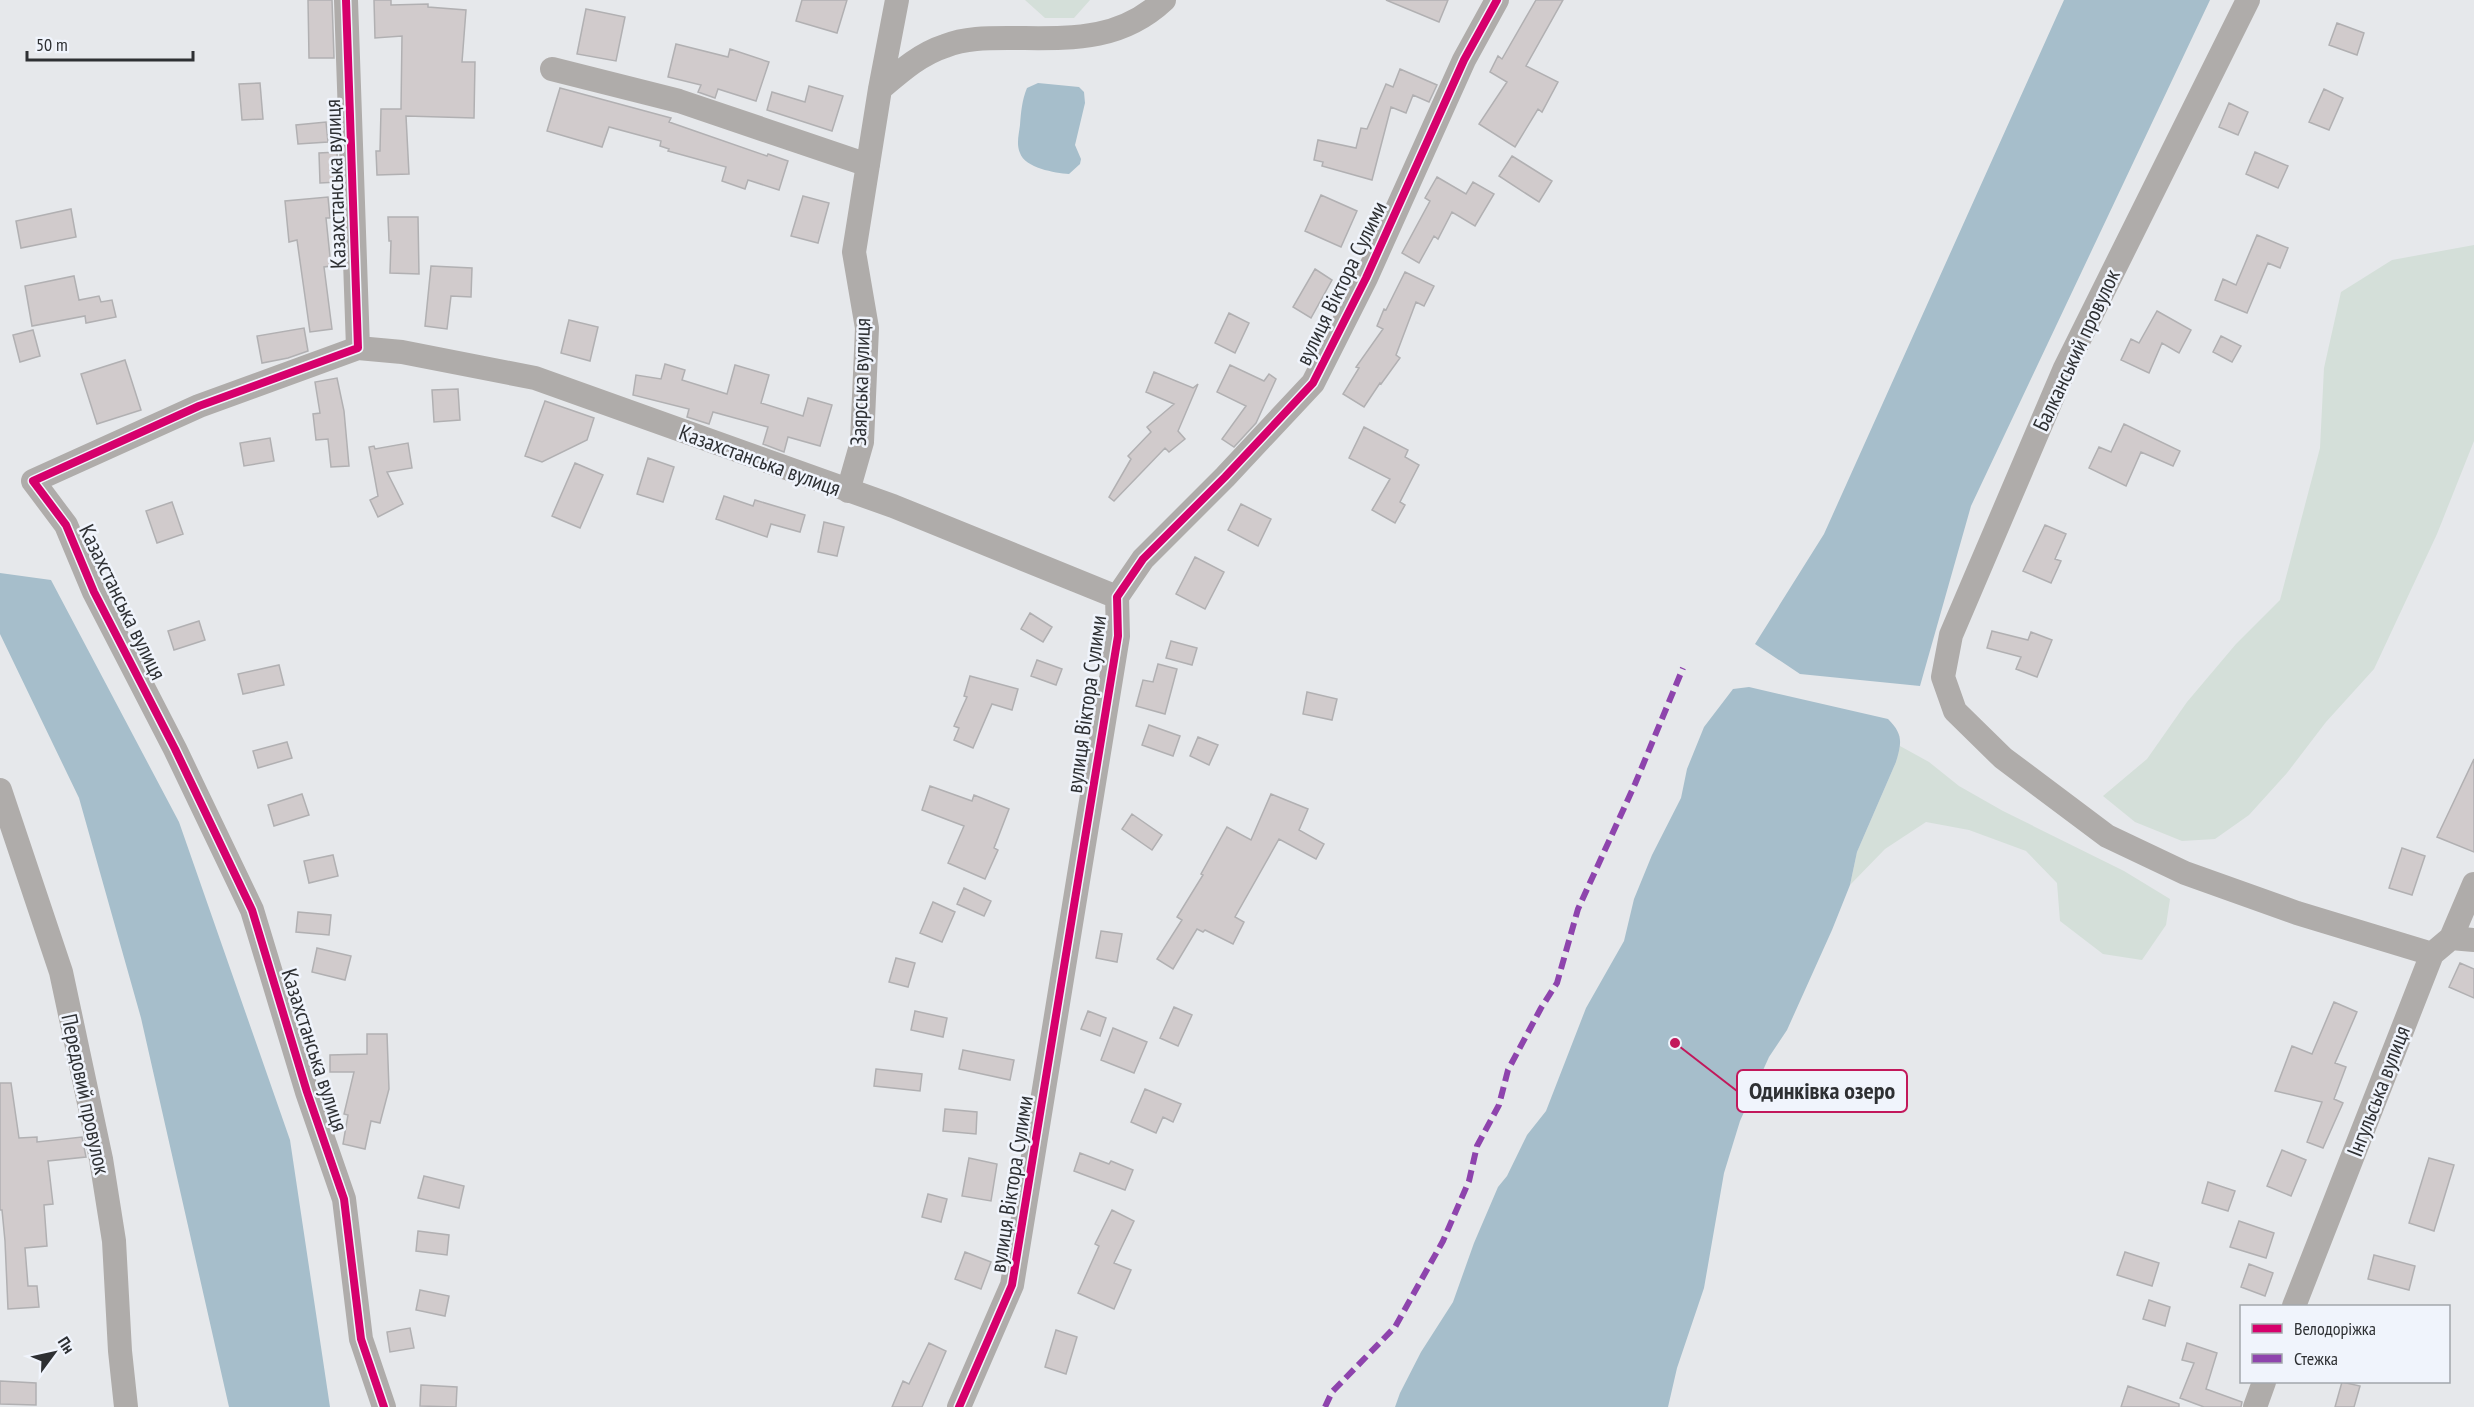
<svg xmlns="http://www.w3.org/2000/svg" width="2474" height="1407" font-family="'PT Sans Narrow',sans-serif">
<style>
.green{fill:#d4dfd9}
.water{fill:#a6becb}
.building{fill:#d1cbcc;stroke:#b1b0b2;stroke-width:1.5}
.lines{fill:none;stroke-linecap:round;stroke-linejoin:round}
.minor{stroke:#afacaa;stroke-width:24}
.quiet{stroke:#8e44ad;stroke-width:6;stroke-dasharray:12 6;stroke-linecap:butt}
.cycleway-casing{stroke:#f0f4fc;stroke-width:11}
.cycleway{stroke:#d6006c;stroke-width:8}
.labels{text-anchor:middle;stroke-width:5;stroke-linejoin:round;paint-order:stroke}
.street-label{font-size:22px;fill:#2e3033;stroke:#f0f4fc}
.leader{fill:none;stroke:#c2185b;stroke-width:2}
.callout-dot{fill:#c2185b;stroke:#f0f4fc;stroke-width:2}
.callout{fill:#f0f4fc;stroke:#c2185b;stroke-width:2}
.callout-label{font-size:24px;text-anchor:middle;font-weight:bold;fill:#2e3033}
</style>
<rect width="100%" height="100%" fill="#e6e8eb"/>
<path class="green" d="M1025,0H1090L1074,18H1045Z
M2474,245V441L2437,534L2374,669L2326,722L2287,773L2249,815L2215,839L2182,841L2135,822L2103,796L2147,759L2187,702L2236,644L2280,600L2320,448L2324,368L2341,292L2392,260Z
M1900,746L1929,762L1959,786L2003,811L2124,871L2170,899L2166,925L2142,960L2103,954L2060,921L2057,883L2026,851L1969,830L1926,822L1885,849L1850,885L1857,852L1896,762Z"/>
<path class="water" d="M2064,0H2210L1971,506L1920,686L1800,674L1755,644L1824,534Z
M1038,83L1079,87L1084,92L1085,103L1075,145L1081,159L1080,164L1069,174C1055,173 1025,168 1020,153C1016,144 1019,134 1020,125C1021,112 1022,100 1027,88Z
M0,573L51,580L179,822L290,1140L330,1407H229L141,1018L79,798L0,634Z
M1749,687L1888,719C1903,734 1902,742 1896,762L1857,852L1850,885L1832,930L1787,1030L1769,1057L1740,1121L1724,1173L1704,1288L1677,1368L1668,1407H1395L1400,1393L1421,1352L1453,1302L1474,1243L1498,1187L1507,1176L1527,1135L1546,1111L1586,1008L1624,941L1634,899L1652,855L1681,798L1687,769L1704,727L1733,689Z"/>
<path class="building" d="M308,0H332L334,58H309Z
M374,0H391V5L428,4V7L466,10L462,62H475L474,118L406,116L409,174L377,175L376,151H380L381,109H401L402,36L375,38Z
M802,0H847L837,33L796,21Z
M1386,0H1448L1439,22Z
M1536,0H1563L1526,66L1558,82L1542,112L1538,109L1515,147L1479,124L1507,82L1490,72L1498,56L1502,59Z
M586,9L625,17L616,61L577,54Z
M2337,23L2364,33L2357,55L2329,45Z
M676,44L728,57L730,49L769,62L756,101L718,89L715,98L698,92L701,85L668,77Z
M1400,69L1437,85L1429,102L1413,95L1406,113L1391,107L1372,180L1322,166L1323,162L1314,160L1318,140L1356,148L1361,128L1367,129L1386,84L1393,87Z
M260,83L263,119L242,120L239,84Z
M809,86L843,96L832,131L767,110L772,92L805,102Z
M560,88L671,118L669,122L767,156L768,154L788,161L779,190L748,180L745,189L722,181L726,167L668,151L669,149L660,146L661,141L609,127L602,147L547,131Z
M2324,89L2343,98L2329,130L2309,122Z
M2229,103L2248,112L2238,135L2219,127Z
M326,122L328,142L298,144L296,125Z
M337,152L338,182L320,183L319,153Z
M2255,152L2288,166L2278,188L2246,174Z
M1512,156L1552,181L1539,202L1499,176Z
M1437,177L1466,194L1473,182L1494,194L1475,226L1452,212L1438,239L1434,236L1419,263L1402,253L1430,201L1425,198Z
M1321,195L1357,211L1341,247L1305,231Z
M803,196L829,203L818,243L791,236Z
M328,197L330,218H326L331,266L324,267L332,329L310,332L297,240L289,242L285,201Z
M71,209L76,237L21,248L16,221Z
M388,217H418L419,274L390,273L391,241H389Z
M2257,235L2288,248L2280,268L2268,263L2247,313L2215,300L2223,279L2236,285Z
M431,266L472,268L471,297L451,296L447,329L425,326Z
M1315,269L1332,280L1311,318L1293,307Z
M1405,272L1434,286L1424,306L1416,302L1396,355L1400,358L1381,384L1380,383L1364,407L1343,394L1359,368L1356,367L1383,329L1377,326L1384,309L1386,310Z
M74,276L79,300L99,296L101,302L112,300L116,317L86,323L85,316L32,326L25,286Z
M2157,311L2191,330L2179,353L2162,343L2149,373L2121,360L2131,339L2139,343Z
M1229,313L1249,323L1235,353L1215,343Z
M569,320L598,327L590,361L561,353Z
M304,328L308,351L288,358L262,363L257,336Z
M33,330L40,356L20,362L13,335Z
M2221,336L2241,346L2232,362L2213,352Z
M125,360L141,410L97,424L81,374Z
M665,364L685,370L682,380L727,394L735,365L769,375L761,403L803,416L808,398L832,405L820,446L788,437L784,452L763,444L768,427L713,412L709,424L687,417L689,409L633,395L636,375L661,379Z
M1230,365L1264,381L1269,374L1276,379L1256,423L1234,447L1222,439L1246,406L1217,392Z
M1154,372L1193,388L1198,384L1178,431L1185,439L1169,452L1165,448L1114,501L1109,497L1131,459L1128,456L1151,432L1147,427L1174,404L1146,392Z
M337,378L344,411L349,466L331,467L328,439L316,440L313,414L320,413L315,382Z
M458,389L460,420L434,422L432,390Z
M545,401L594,418L587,440L542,462L525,456Z
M2124,424L2180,451L2173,466L2141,452L2126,486L2089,468L2099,447L2111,452Z
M1364,427L1408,450L1405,457L1419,465L1400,502L1405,505L1395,523L1372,510L1390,479L1349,458Z
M270,438L274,461L244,466L240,443Z
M408,443L412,468L387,472L403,504L378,517L370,500L378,496L369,447L374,446L375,449Z
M648,458L674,467L663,502L637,494Z
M575,463L603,475L580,528L552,516Z
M724,496L753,506L755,500L805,515L800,532L771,524L767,537L716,519Z
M172,502L183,534L157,543L146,511Z
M1241,504L1271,519L1258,546L1228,530Z
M824,522L844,527L837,556L818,552Z
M2045,525L2066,534L2055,559L2061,561L2051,583L2023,571Z
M1195,557L1224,572L1205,609L1176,594Z
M1030,613L1052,627L1043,642L1021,629Z
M199,621L205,640L174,650L168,631Z
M1992,631L2028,640L2031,632L2052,640L2037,677L2016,669L2021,657L1987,648Z
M1171,641L1197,648L1192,665L1166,658Z
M1037,660L1062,669L1056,685L1031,676Z
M1158,664L1177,669L1165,714L1136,706L1143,680L1153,682Z
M279,665L284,685L243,694L238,674Z
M970,676L1018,689L1012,710L992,704L973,748L954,740L959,728L954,726L967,697L964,696Z
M1307,692L1337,699L1332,720L1303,714Z
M1149,725L1180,736L1173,756L1142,745Z
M1198,737L1218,745L1209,765L1190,756Z
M287,742L292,758L258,768L253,751Z
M2474,759V852L2437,837Z
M930,786L972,801L974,795L1009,809L994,848L998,850L985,879L948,863L964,826L922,810Z
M302,794L309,815L274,826L268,805Z
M1271,794L1308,809L1299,830L1324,844L1316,859L1279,839L1235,917L1244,922L1233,944L1205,930L1203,932L1197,929L1173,969L1157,959L1182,920L1177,917L1203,875L1201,874L1227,827L1251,840Z
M1132,814L1162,835L1152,850L1122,829Z
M2402,848L2425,856L2412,895L2389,888Z
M333,855L338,876L309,883L304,861Z
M964,888L991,901L984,916L957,904Z
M933,902L955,912L942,942L920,933Z
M298,912L331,915L329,935L296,932Z
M1101,931L1122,934L1117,962L1096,958Z
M317,948L351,956L345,980L312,972Z
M896,958L915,963L908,987L889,982Z
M2460,963L2474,969V998L2449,987Z
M2334,1002L2357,1012L2335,1063L2346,1067L2334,1099L2343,1103L2323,1148L2307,1142L2322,1102L2275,1091L2292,1046L2312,1054Z
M1174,1007L1192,1015L1178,1046L1160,1038Z
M915,1011L947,1018L943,1037L911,1030Z
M1088,1011L1106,1018L1100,1036L1081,1029Z
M1113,1028L1147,1042L1134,1073L1101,1060Z
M367,1034H387L389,1089L380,1123L371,1121L365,1149L343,1144L348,1115L344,1114L354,1072H330V1055L367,1054Z
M963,1050L1014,1060L1010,1080L959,1069Z
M876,1069L922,1074L920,1091L874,1086Z
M0,1083H11L19,1138L37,1137V1142L82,1137L86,1157L48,1161L53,1204L44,1205L47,1246L25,1248L28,1286H37L39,1307L8,1309L5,1241L2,1210H0Z
M1145,1089L1181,1104L1173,1122L1163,1117L1156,1133L1131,1122Z
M945,1109L977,1112L976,1134L943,1131Z
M2282,1150L2306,1160L2291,1196L2267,1186Z
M1080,1153L1109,1164L1111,1161L1133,1170L1125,1190L1074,1171Z
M969,1158L997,1164L991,1201L962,1196Z
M2429,1158L2454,1165L2434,1231L2409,1223Z
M424,1176L464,1186L459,1208L418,1198Z
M2208,1182L2235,1191L2228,1211L2202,1203Z
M928,1194L947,1199L941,1222L922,1217Z
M1112,1210L1134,1221L1114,1263L1131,1270L1114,1309L1078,1293L1099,1246L1095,1244Z
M2239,1221L2274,1233L2266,1258L2230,1247Z
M418,1231L449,1235L447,1255L416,1251Z
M965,1252L991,1262L981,1289L955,1279Z
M2125,1252L2159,1263L2152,1286L2117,1275Z
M2374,1255L2415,1266L2409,1290L2368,1279Z
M2249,1264L2273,1273L2265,1296L2241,1287Z
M420,1290L449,1296L445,1316L416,1310Z
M2149,1300L2170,1307L2165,1326L2143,1319Z
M410,1328L414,1348L390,1352L387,1332Z
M1056,1330L1077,1337L1066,1374L1045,1367Z
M929,1343L946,1351L922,1407H892L903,1381L909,1384Z
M2187,1343L2217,1353L2206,1389L2242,1402L2241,1407H2204L2180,1398L2194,1363L2182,1360Z
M0,1381L36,1383V1405L0,1404Z
M2342,1382L2360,1386L2354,1407H2335Z
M421,1385L457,1387L456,1407L420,1406Z
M2128,1386L2179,1404V1407H2121Z"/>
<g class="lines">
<path class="minor" d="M346,0L358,348L199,406L33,481L66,525L94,592L175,749L252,910L307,1092L344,1199L361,1339L384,1407
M2248,0L2065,368L1951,635L1943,677L1955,711L2003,758L2107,836L2185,873L2297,913L2432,954
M552,69L679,101L868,165
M880,89C900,72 920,54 945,46C965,38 987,38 1008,38C1067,38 1118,43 1164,0
M358,348L402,352L535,378L893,506L1117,597
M848,491L862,442L867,328L854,252L880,89L897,0
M0,790L61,972L101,1159L114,1241L120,1351L126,1407
M2451,938L2474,940
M2294,1306L2432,954L2451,938L2474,884
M959,1407L1012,1285L1118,636L1117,597L1143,559L1225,477L1313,383L1366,278L1464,60L1497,0
M2255,1407L2264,1382"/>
<path class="quiet" d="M1325,1407L1332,1392L1395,1327L1443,1241L1469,1181L1477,1146L1499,1105L1508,1070L1541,1008L1557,983L1578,909L1635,784L1683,668"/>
<defs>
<path id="cycleway" d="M346,0L358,348L199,406L33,481L66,525L94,592L175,749L252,910L307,1092L344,1199L361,1339L384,1407
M959,1407L1012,1285L1118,636L1117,597L1143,559L1225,477L1313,383L1366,278L1464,60L1497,0"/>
</defs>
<use href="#cycleway" class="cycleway-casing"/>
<use href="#cycleway" class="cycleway"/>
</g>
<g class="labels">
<g class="street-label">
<text transform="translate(335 184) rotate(-92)" y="8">Казахстанська вулиця</text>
<text transform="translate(1341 283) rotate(-64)" y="8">вулиця Віктора Сулими</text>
<text transform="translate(2076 350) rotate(-65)" y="8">Балканський провулок</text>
<text transform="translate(860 382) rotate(-88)" y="8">Заярська вулиця</text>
<text transform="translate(760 460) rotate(20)" y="8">Казахстанська вулиця</text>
<text transform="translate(123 602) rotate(64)" y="8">Казахстанська вулиця</text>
<text transform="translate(1086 704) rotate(-82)" y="8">вулиця Віктора Сулими</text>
<text transform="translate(315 1050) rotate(72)" y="8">Казахстанська вулиця</text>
<text transform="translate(2378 1091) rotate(-69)" y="8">Інгульська вулиця</text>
<text transform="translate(86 1094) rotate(78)" y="8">Передовий провулок</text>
<text transform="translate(1011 1184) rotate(-81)" y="8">вулиця Віктора Сулими</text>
</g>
</g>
<path class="leader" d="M1675 1043L1737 1091"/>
<circle class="callout-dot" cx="1675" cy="1043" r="6"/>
<rect class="callout" x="1737" y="1070" width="170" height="42" rx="6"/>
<g class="callout-label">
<text x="1822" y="1099">Одинківка озеро</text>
</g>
<rect x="2240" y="1305" width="210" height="78" fill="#f0f4fc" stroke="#a2a6ac" stroke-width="1.5"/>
<rect x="2252" y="1324" width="30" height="9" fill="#d6006c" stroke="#a2a6ac" stroke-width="1.5"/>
<text x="2294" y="1335" font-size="18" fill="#2e3033">Велодоріжка</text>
<rect x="2252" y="1354" width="30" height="9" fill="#8e44ad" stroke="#a2a6ac" stroke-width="1.5"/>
<text x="2294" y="1365" font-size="18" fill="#2e3033">Стежка</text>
<g transform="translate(54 1353) rotate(57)" stroke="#f0f4fc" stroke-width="4.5" paint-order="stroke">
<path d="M0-4.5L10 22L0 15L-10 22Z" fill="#2e3033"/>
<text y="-9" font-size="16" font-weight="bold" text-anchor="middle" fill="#2e3033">Пн</text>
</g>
<path d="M27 51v9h166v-9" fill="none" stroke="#2e3033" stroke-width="3"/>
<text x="36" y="51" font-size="18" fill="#2e3033" stroke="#f0f4fc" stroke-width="4.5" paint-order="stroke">50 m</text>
</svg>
